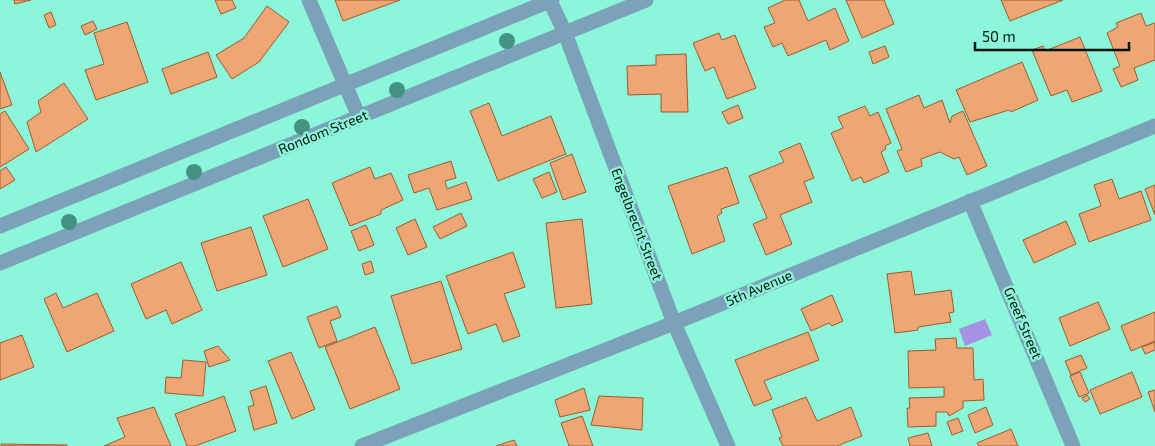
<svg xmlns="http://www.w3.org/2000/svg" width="1155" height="446" font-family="'Exo 2',sans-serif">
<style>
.water{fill:#a692e4}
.building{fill:#efa675;stroke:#9e5b2a}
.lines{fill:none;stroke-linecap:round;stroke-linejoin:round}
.minor{stroke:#7ca2b9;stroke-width:15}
.tree{fill:#439380}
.labels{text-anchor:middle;stroke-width:4.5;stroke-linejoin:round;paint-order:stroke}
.street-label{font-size:14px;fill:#00140f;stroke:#8cf6da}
</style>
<rect width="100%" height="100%" fill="#8cf6da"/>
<path class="water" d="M985,319L992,335L965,346L959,329Z"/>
<path class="building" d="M14,0H31L15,4Z
M215,0H232L236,8L221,14Z
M335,0H400L343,21Z
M785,0H799L808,21L835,8L849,41L830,50L826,40L788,56L782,43L773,47L764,27L775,23L768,8Z
M846,0H884L894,24L862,38Z
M1001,0H1063L1010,21Z
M267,6L289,22L259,62L232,79L216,55L244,38Z
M51,12L56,25L49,28L44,15Z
M1141,13L1146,26L1155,23V60L1134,68L1138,80L1121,87L1113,69L1120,66L1107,33L1118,27L1116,23Z
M93,21L97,29L85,35L81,26Z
M127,22L148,82L96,100L85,70L104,64L94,33Z
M719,33L722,40L735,35L756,88L727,99L714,67L705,71L693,43Z
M1080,37L1102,91L1072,102L1067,90L1051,96L1032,50L1043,46L1045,51Z
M885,46L889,57L873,64L869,52Z
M208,52L217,77L171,94L162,69Z
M686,54L688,112H661V94L628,95L627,66L656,65V55Z
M1022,62L1038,100L1011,112L1009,110L970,122L956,90Z
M0,72L12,105L0,109Z
M64,83L88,119L36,152L27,122L41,112L38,101Z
M919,95L924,108L942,100L950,123L952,116L963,111L987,166L967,175L959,157L954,159L940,152L921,159L922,166L906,172L897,151L902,149L886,109Z
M489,103L502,136L551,116L566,154L498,181L470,111Z
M738,105L743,118L728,124L722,112Z
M865,106L870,116L878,112L891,143L885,146L886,149L881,152L889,172L864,183L861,177L852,181L831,133L843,128L838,117Z
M5,111L29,149L0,167V114Z
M800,143L814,178L804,182L812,202L780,215L792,244L766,255L753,224L767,218L749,176L784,162L779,152Z
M572,154L586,192L563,200L550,163Z
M451,161L456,178L445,181L447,189L466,182L472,199L437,210L429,188L414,193L408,175Z
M6,167L15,180L0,189V171Z
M370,167L375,179L391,173L403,200L381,210V214L350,226L332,183Z
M727,167L739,203L721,209L722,213L717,216L725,241L692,254L668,186Z
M549,172L557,192L542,198L533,179Z
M1112,179L1119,199L1141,191L1151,220L1089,242L1079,214L1101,206L1094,185Z
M1155,185V215L1145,189Z
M308,199L328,249L283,267L263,216Z
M461,213L467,226L440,239L433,227Z
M415,219L427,247L408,255L396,228Z
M582,219L592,304L556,308L546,223Z
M1066,221L1076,244L1034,263L1023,240Z
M366,225L374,245L359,251L351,231Z
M251,227L267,275L217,291L201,243Z
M513,252L525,287L504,294L520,336L503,342L496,324L468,334L446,276Z
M371,261L374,272L365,275L362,264Z
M181,262L202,310L172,324L166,310L146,319L131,284Z
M911,271L915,295L951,290L954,312L949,313L951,322L918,327V330L895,333L887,274Z
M441,281L462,349L412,364L391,296Z
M56,293L63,308L97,293L114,331L67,352L44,299Z
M832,295L843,321L832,326L829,323L811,331L801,309Z
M1098,302L1110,329L1070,346L1059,318Z
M337,306L341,317L330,321L337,341L319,348L307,317Z
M1155,312V341L1131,351L1121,326Z
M375,327L400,389L350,409L325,347Z
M808,332L819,360L764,381L772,399L754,406L735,360Z
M22,335L34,367L0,380V343Z
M956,338L957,348H973L974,380L983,379L984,400L963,401V408L949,416L947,412H936V426L908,427L907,408H910L909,398L944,397V387L909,388L908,351L936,350L935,339Z
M1155,342V350L1145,354L1142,347Z
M218,346L230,360L209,367L204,351Z
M291,352L315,409L292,419L268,361Z
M1081,355L1087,368L1071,375L1065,361Z
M183,360L206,362L203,396L165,393L166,377L181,378Z
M1080,372L1089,393L1079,397L1070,376Z
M1132,372L1142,397L1100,414L1090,390Z
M266,386L277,423L254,430L248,407L254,405L250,391Z
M584,388L590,410L560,417L555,400Z
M1155,390V412L1148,392Z
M1087,395L1090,399L1085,402L1082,398Z
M224,396L236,431L195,446H187L175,414Z
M599,396L643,398L642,430L591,425Z
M806,397L817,421L851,407L862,436L837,446H783L779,438L782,437L772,410Z
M154,407L171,446H104L125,437L117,418Z
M986,407L993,425L975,433L968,415Z
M582,416L593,446H569L561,423Z
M958,418L963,431L952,435L947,422Z
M1011,429L1018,446H979L977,443Z
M928,433L932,446H910L908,438Z
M514,440L517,446H496Z
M1,444L67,445V446H1Z"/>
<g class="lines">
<path class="minor" d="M309,0L359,117
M550,1L565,33L674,323L728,446
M970,201L1073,446
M0,226L552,0
M0,263L646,0
M362,446L674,323L1155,126"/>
</g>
<g class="tree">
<circle cx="507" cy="41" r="8"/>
<circle cx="397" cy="90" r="8"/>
<circle cx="302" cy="127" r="8"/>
<circle cx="194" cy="172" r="8"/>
<circle cx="69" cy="222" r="8"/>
</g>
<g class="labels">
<g class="street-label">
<text transform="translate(323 132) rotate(-22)" y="5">Rondom Street</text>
<text transform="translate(637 224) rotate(69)" y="5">Engelbrecht Street</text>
<text transform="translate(759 288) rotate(-23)" y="5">5th Avenue</text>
<text transform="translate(1023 323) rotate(67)" y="5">Greef Street</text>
</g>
</g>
<path d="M975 42v8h154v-8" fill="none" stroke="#00140f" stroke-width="2.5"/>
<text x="982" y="42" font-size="15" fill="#00140f" stroke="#8cf6da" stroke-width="4" paint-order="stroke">50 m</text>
</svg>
